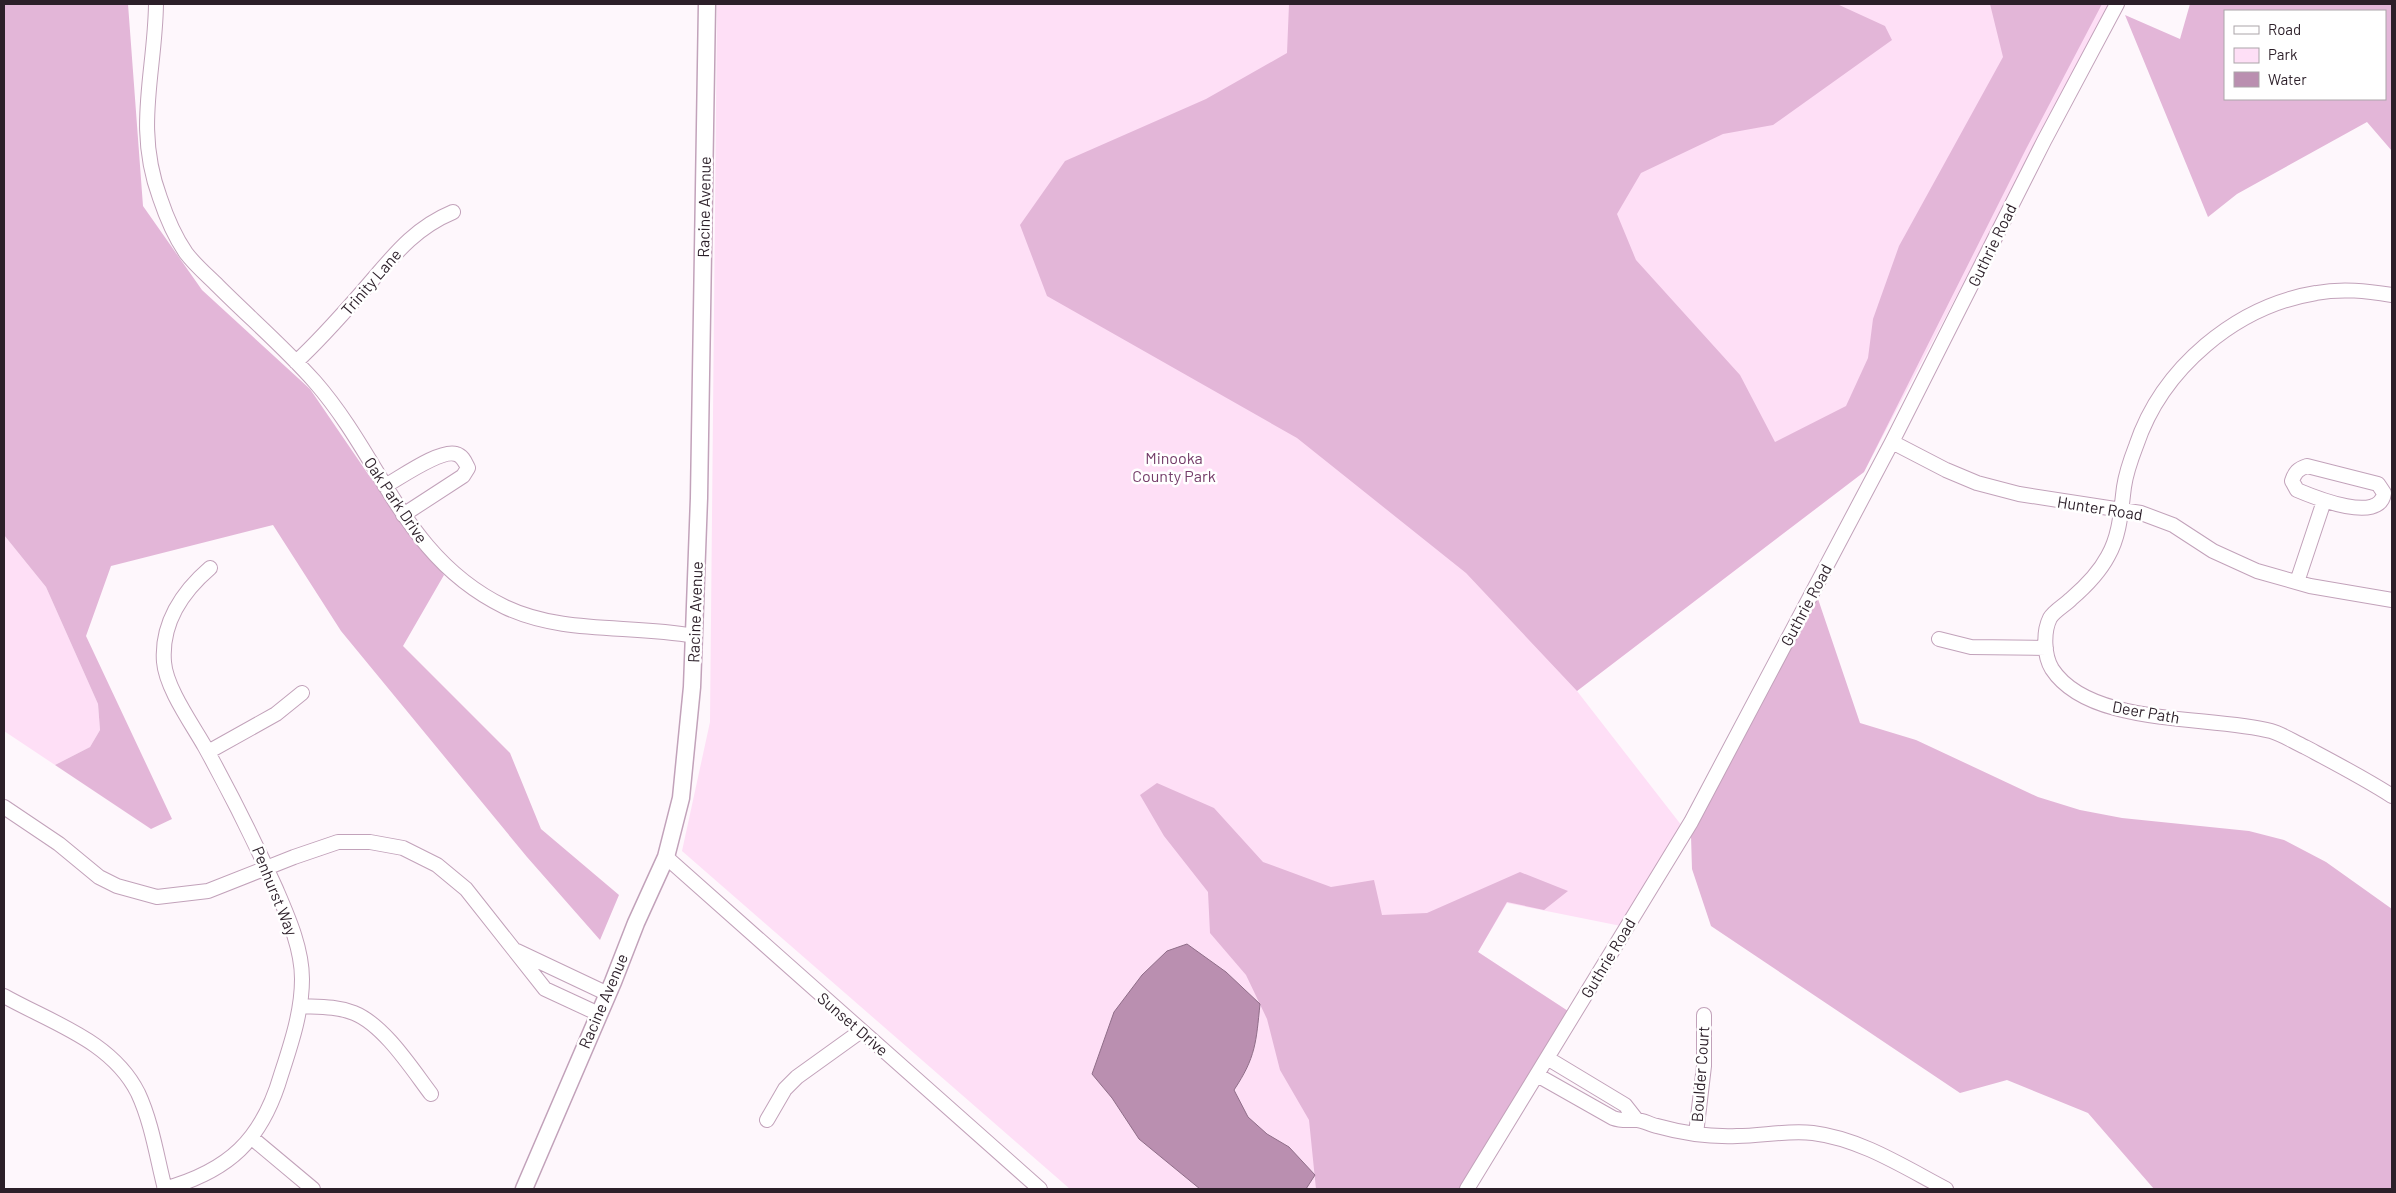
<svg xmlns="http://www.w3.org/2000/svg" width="2396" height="1193" font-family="Barlow,sans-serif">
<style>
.green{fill:#fedff6}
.forest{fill:#e3b6d8;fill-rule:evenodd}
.water{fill:#ba8fb0;stroke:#8f6d88}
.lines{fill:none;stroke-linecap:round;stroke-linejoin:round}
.minor-casing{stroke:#c2a2ba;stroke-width:16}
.major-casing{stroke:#c2a2ba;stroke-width:19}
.minor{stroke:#fff;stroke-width:14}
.major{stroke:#fff;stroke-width:16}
.labels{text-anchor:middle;stroke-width:5;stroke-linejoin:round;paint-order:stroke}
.street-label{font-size:16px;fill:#2c1f29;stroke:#fff}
.park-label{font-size:16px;fill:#753e6a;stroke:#fff}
</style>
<rect width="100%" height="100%" fill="#fef7fc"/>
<path class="green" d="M717,4H2110L1864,472L1577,691L1682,826L1621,926L1507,903L1478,952L1568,1011L1460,1189H1070L682,851L710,722Z
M4,535L46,587L98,704L100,730L90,747L55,765L4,731Z"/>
<path class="forest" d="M4,4H128L143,206L202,290L310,389L368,474L444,575L403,646L510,753L541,829L619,895L600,940L527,857L341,631L273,525L111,566L86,636L172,819L151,829L55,765L90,747L100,730L98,704L46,587L4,535Z
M1289,4H1837L1885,26L1892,40L1773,125L1723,134L1641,173L1617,214L1636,260L1740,375L1775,442L1846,406L1868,358L1873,319L1899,246L2003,57L1990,4H2102L2026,149L1864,472L1577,691L1466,573L1297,438L1047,296L1020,225L1065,161L1206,99L1287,53Z
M2190,4H2392V151L2367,122L2237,194L2208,217L2125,15L2180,39ZM2225,11H2385V99H2225Z
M1817,596L1860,723L1916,740L2038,797L2080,810L2122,818L2249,831L2284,840L2326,862L2392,909V1189H2154L2088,1113L2007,1080L1960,1093L1711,926L1692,869L1691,836Z
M1157,783L1214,808L1263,862L1331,887L1374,880L1382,915L1427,913L1520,872L1568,891L1544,910L1507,902L1478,952L1568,1011L1460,1189H1316L1309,1120L1280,1070L1267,1019L1246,975L1210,933L1208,892L1164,836L1140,795Z"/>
<path class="water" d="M1187,944L1226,972L1260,1004C1256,1042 1256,1057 1234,1090L1248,1117L1267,1134L1289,1147L1315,1175L1306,1189H1200L1139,1139L1112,1098L1092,1074L1114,1012L1142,975L1167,951Z"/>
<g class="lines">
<defs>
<path id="minor" d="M156,4C155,74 134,128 160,198C166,216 175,237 186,253C195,265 208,276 218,286C250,318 285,348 315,382C383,460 404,558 505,607C564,635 631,624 694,636
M2392,295C2367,291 2342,288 2316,293C2236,306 2162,368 2136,446C2131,459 2126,473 2124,487C2121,510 2120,535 2108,556C2099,573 2085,587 2071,599C2065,605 2054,611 2050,618C2043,632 2044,656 2052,669C2090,727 2210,715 2271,731C2282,734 2294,742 2305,747C2335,763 2364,778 2392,796
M296,362C320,340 341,316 362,292C391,259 412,229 453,212
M1892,442L1946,470L1977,483L2019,494L2141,513L2173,525L2213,551L2257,571L2310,586L2392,600
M2307,466L2378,484L2384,493C2380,524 2316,498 2297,490L2292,481C2295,472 2298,469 2307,466Z
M385,486C400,478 440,449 456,454C463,456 465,462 468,468L463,476L403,515
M2297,582L2324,501
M1939,639L1971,647L2046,648
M208,752L276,714L302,693
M4,807L59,844L99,877L117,886L157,897L208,891L294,857L338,842H370L403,848L437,865L466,889L545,989L599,1014
M666,857L1040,1189
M517,951L608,994
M4,996C52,1023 112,1041 138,1093C152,1123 157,1158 165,1189
M300,1006C318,1007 336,1006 354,1013C384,1025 412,1069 431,1094
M1547,1058L1625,1105L1636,1119
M1537,1075L1613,1118C1621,1121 1627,1120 1635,1120C1642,1119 1650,1125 1657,1126C1682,1133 1711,1137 1737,1136C1762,1136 1787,1130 1813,1133C1861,1139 1904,1167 1946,1189
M767,1120L785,1089L797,1077L861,1031
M1696,1134L1704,1066V1015
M252,1138L313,1189
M164,1189C229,1171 262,1140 281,1075C291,1044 302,1012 302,979C302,948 288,917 276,889C254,840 231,794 205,747C192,724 166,688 164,662C161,624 182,592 210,568
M1467,1189L1691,822L1892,442L2044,141L2117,4"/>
<path id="major" d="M524,1189L613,982L636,923L666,857L681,798L692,687L699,498L707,4"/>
</defs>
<use href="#minor" class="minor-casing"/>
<use href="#major" class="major-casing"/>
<use href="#minor" class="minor"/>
<use href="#major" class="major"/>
</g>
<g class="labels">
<g class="street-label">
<text transform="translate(704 207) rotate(-89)" y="6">Racine Avenue</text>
<text transform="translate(1992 245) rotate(-64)" y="6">Guthrie Road</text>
<text transform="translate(371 282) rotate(-49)" y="6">Trinity Lane</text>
<text transform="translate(396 500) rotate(56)" y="6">Oak Park Drive</text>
<text transform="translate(2100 508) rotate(9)" y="6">Hunter Road</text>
<text transform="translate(1806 605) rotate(-62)" y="6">Guthrie Road</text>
<text transform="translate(695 612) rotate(-88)" y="6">Racine Avenue</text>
<text transform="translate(2146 712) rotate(10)" y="6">Deer Path</text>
<text transform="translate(275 891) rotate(68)" y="6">Penhurst Way</text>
<text transform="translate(1608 958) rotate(-59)" y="6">Guthrie Road</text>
<text transform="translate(603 1001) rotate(-67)" y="6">Racine Avenue</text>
<text transform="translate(853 1024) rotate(41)" y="6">Sunset Drive</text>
<text transform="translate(1700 1074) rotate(-86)" y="6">Boulder Court</text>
</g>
<g class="park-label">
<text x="1174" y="464">Minooka<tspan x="1174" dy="18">County Park</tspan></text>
</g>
</g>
<rect width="2396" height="1193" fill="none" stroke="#2c1f29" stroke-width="10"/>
<rect x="2224" y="10" width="162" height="90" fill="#ffffff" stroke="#aba5a9"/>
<rect x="2234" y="26" width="25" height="8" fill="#ffffff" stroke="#aba5a9"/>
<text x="2268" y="35" font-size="15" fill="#2c1f29">Road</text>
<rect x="2234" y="48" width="25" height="15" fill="#fedff6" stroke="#aba5a9"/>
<text x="2268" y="60" font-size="15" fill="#2c1f29">Park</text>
<rect x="2234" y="72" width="25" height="15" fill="#ba8fb0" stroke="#aba5a9"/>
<text x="2268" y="85" font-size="15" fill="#2c1f29">Water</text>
</svg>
